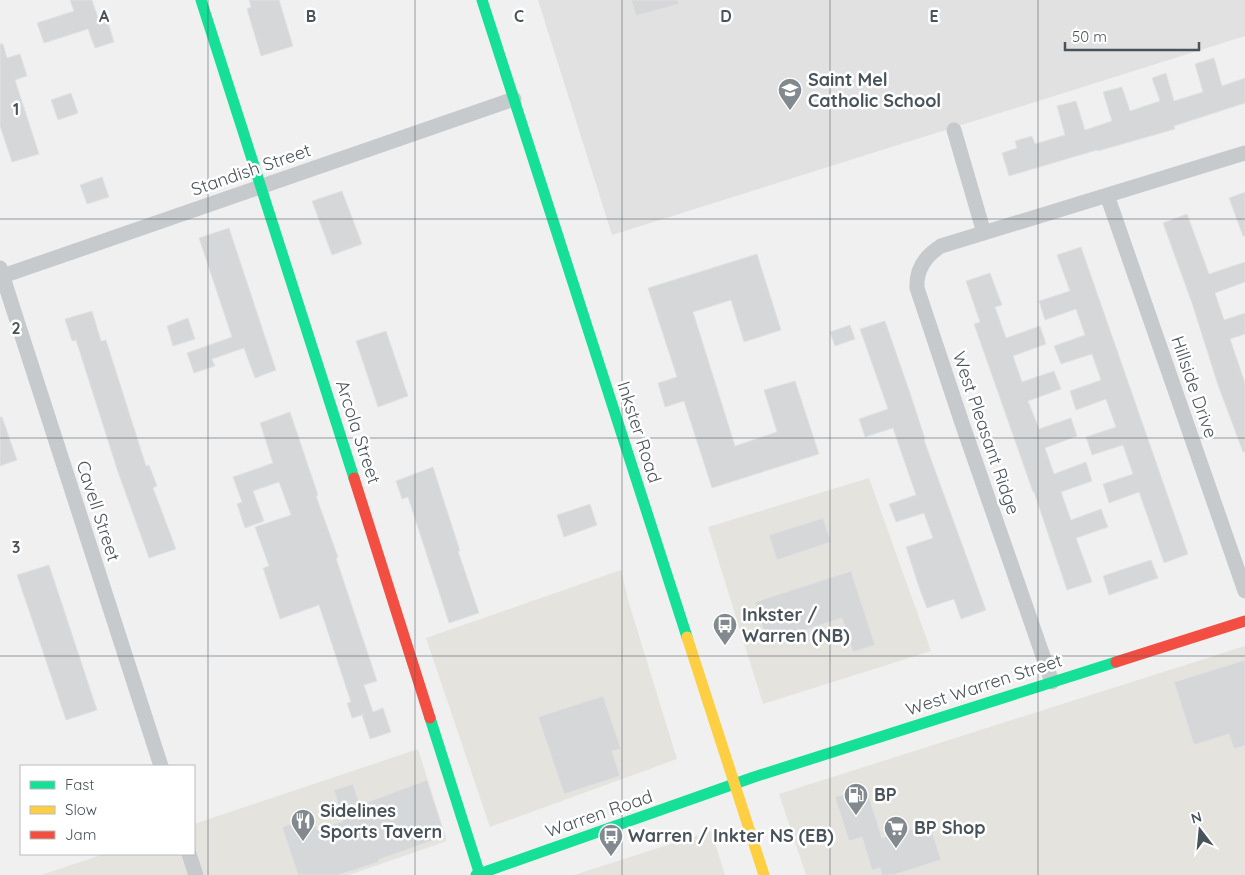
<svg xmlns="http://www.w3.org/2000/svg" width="1245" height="875" font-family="Quicksand,sans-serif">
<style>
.commercial{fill:#e5e3de}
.education{fill:#e2e1e1}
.building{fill:#d6d7d8;stroke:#e1e2e3}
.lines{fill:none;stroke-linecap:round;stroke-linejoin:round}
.street{stroke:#c7cacc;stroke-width:15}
.fast{stroke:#16e098;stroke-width:11}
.slow{stroke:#ffcf43;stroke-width:11}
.jam{stroke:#f24e42;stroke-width:11}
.grid{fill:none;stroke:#48535b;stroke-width:1;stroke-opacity:0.55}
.labels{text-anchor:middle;stroke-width:5;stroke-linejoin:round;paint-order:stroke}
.poi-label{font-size:18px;font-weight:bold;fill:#48535b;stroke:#fff;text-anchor:start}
.street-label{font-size:18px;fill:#48535b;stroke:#fff}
.grid-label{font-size:16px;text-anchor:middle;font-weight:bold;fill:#48535b;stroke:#fff;stroke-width:5;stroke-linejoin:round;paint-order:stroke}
</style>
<rect width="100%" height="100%" fill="#f0f0f0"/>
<path class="commercial" d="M869,478L931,651L763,704L708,527Z
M621,570L629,603L677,759L490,827L426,638Z
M1245,646V875H806L779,794Z
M418,749L447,841L349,875H41L104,854H194V824Z
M711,831L725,875H574Z"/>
<path class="education" d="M538,0H1245V36L612,235Z"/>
<path class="building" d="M70,0H92L100,24L108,22L114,42L95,48L88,29L44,43L37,23L74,11Z
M249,0H279L293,46L261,56L247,9L251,7Z
M631,0H678L679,4L636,16Z
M0,44H3L7,58L20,54L27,76L15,80L39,154L12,162L0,126Z
M1214,58L1222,86L1245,78V103L1174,126L1175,129L1098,151L1097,150L1009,176L1002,153L1017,148L1015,141L1032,136L1035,144L1065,135L1057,106L1076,101L1085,130L1112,121L1103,92L1122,87L1130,111L1160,101L1152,78L1166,73L1174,101L1203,92L1195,64Z
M71,93L78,113L58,120L51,100Z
M102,177L109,197L87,204L80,185Z
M342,191L362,244L332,255L312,201Z
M1245,192V236H1243L1229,198Z
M1187,214L1209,274L1245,262V282L1215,293L1224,320L1245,313V334L1230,339L1245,383V452H1243L1218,385L1193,306L1163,223Z
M229,228L276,370L255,378L244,348L212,359L215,366L194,373L187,353L232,337L199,238Z
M1081,247L1188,554L1164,563L1139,492L1109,503L1103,484L1133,474L1123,445L1092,455L1086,437L1116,427L1106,399L1076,410L1070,391L1101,380L1092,354L1061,364L1054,346L1085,335L1076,309L1045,320L1039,301L1070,291L1057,255Z
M757,254L781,330L744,342L731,300L693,312L735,446L777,432L764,390L795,381L819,454L712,488L684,401L665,407L658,383L677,377L648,288Z
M990,273L1002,305L995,307L1006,338L1040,326L1046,344L1013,356L1022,382L1054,371L1061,389L1028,401L1039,429L1071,418L1077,436L1045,448L1054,474L1086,462L1092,481L1061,492L1071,520L1101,509L1108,527L1076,538L1092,582L1067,590L1034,492H1033L974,324L980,322L966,281Z
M92,311L101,341L106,340L146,466L149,465L157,486L153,488L176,549L149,558L118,472L76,340L72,341L65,319Z
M188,318L195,339L173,346L167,326Z
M885,321L911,396L925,439L924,440L986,610L961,619L954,599L927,608L920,590L906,547L933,538L924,513L896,522L889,504L916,495L893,428L865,437L859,419L888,409L860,329Z
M850,325L855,339L835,346L830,332Z
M386,331L408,396L378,407L356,341Z
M290,412L318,495L316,496L338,557L336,558L377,681L364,685L373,712L383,708L391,732L370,739L362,715L365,714L352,718L347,703L351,702L319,605L280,619L263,568L269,566L255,527L291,515L279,482L253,491L264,521L245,528L237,504L242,502L233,477L273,463L260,423Z
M0,417H2L17,460L0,466Z
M433,467L460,551H458L479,613L449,623L408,497L402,499L396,481Z
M590,504L597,525L564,537L557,515Z
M823,518L831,542L777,560L769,535Z
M1151,560L1158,578L1109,595L1103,576Z
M49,565L97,710L66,720L17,575Z
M851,571L875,645L853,652L842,618L779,638L777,634L766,638L755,602Z
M1245,660V746L1234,749L1229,734L1194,745L1174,682Z
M603,696L621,749L612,751L620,776L564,794L538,717Z
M427,780L445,836L378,860L379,862L338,875H298L282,827L313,817L317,830L343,821L334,790L353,784L360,805Z
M866,787L882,838L913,829V830L930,825L941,860L893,875H882L880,868L872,870L862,837L849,841L835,797Z"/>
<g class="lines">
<path class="street" d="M954,130L984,233
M1107,195L1245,591
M0,268L161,766
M0,277L514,99
M1052,682L963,426L917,288C916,269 925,256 941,246L1245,153
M189,854L196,875"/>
<path class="fast" d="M201,0L354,478
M482,0L687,637
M430,718L480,875
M476,875L754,777L1116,662"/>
<path class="slow" d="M687,637L764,875"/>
<path class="jam" d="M354,478L430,718
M1116,662L1245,621"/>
</g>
<path class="grid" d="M208,0V875M415,0V875M622,0V875M830,0V875M1038,0V875M0,219H1245M0,438H1245M0,656H1245"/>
<defs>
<symbol id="school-pin" viewBox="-11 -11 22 30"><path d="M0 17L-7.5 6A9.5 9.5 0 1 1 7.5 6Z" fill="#838a8f" stroke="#fff"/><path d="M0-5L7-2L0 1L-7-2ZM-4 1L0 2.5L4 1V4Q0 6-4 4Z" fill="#fff"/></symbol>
<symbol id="bus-pin" viewBox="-11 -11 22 30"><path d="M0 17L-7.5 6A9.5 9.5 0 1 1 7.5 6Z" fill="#838a8f" stroke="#fff"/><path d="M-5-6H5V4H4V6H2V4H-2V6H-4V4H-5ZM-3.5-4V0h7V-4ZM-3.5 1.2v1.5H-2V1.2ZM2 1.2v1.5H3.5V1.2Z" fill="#fff"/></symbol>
<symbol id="fuel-pin" viewBox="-11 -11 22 30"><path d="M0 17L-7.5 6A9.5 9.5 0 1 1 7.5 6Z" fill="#838a8f" stroke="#fff"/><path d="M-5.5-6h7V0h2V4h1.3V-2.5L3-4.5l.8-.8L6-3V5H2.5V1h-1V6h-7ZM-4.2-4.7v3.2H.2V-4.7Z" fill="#fff"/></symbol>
<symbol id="restaurant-pin" viewBox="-11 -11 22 30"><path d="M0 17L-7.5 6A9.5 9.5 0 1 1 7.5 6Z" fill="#838a8f" stroke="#fff"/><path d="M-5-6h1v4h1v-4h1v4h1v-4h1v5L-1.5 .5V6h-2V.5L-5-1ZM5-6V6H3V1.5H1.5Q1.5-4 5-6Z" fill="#fff"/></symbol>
<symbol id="supermarket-pin" viewBox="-11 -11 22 30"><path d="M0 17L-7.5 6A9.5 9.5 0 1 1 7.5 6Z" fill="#838a8f" stroke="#fff"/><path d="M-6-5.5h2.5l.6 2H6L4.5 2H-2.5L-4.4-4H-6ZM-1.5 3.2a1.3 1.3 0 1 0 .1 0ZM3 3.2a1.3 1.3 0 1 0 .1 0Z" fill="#fff"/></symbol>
</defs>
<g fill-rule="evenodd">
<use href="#school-pin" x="776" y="76" width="28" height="38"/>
<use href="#bus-pin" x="711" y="611" width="28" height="38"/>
<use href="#fuel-pin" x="842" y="781" width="28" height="38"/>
<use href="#restaurant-pin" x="289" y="807" width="28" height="38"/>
<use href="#supermarket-pin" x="882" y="814" width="28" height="38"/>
<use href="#bus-pin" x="597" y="822" width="28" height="38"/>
</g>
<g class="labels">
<g class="poi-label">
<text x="808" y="86">Saint Mel<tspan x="808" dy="21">Catholic School</tspan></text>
<text x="742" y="621">Inkster /<tspan x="742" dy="21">Warren (NB)</tspan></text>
<text x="874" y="801">BP</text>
<text x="320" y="817">Sidelines<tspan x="320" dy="21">Sports Tavern</tspan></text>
<text x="914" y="834">BP Shop</text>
<text x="628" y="842">Warren / Inkter NS (EB)</text>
</g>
<g class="street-label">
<text transform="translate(251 170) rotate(-19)" y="6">Standish Street</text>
<text transform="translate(1194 387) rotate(71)" y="6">Hillside Drive</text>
<text transform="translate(358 432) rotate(72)" y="6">Arcola Street</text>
<text transform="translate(639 432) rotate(72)" y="6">Inkster Road</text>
<text transform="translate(986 433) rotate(71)" y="6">West Pleasant Ridge</text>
<text transform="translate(98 511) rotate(72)" y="6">Cavell Street</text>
<text transform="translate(984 685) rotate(-18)" y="6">West Warren Street</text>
<text transform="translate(599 814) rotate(-19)" y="6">Warren Road</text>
</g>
</g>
<g class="grid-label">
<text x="104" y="22">A</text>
<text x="311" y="22">B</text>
<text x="519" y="22">C</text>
<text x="726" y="22">D</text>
<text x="934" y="22">E</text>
<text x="16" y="115">1</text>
<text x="16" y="334">2</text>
<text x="16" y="553">3</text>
</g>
<rect x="20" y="765" width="175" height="90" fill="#ffffff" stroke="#b6babd"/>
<rect x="30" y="781" width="25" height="8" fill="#16e098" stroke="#b6babd"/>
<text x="65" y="790" font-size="15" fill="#48535b">Fast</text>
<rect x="30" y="806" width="25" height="8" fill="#ffcf43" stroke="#b6babd"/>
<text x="65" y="815" font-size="15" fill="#48535b">Slow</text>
<rect x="30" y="831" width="25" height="8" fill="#f24e42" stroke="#b6babd"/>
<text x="65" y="840" font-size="15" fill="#48535b">Jam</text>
<g transform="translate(1200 830) rotate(344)" stroke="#ffffff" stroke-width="4" paint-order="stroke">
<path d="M0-4L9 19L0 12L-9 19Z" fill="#48535b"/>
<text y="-8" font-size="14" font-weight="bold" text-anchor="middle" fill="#48535b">N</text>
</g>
<path d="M1065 42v8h134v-8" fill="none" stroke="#48535b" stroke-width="2.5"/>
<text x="1072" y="42" font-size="15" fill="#48535b" stroke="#ffffff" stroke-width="4" paint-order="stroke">50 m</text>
</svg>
